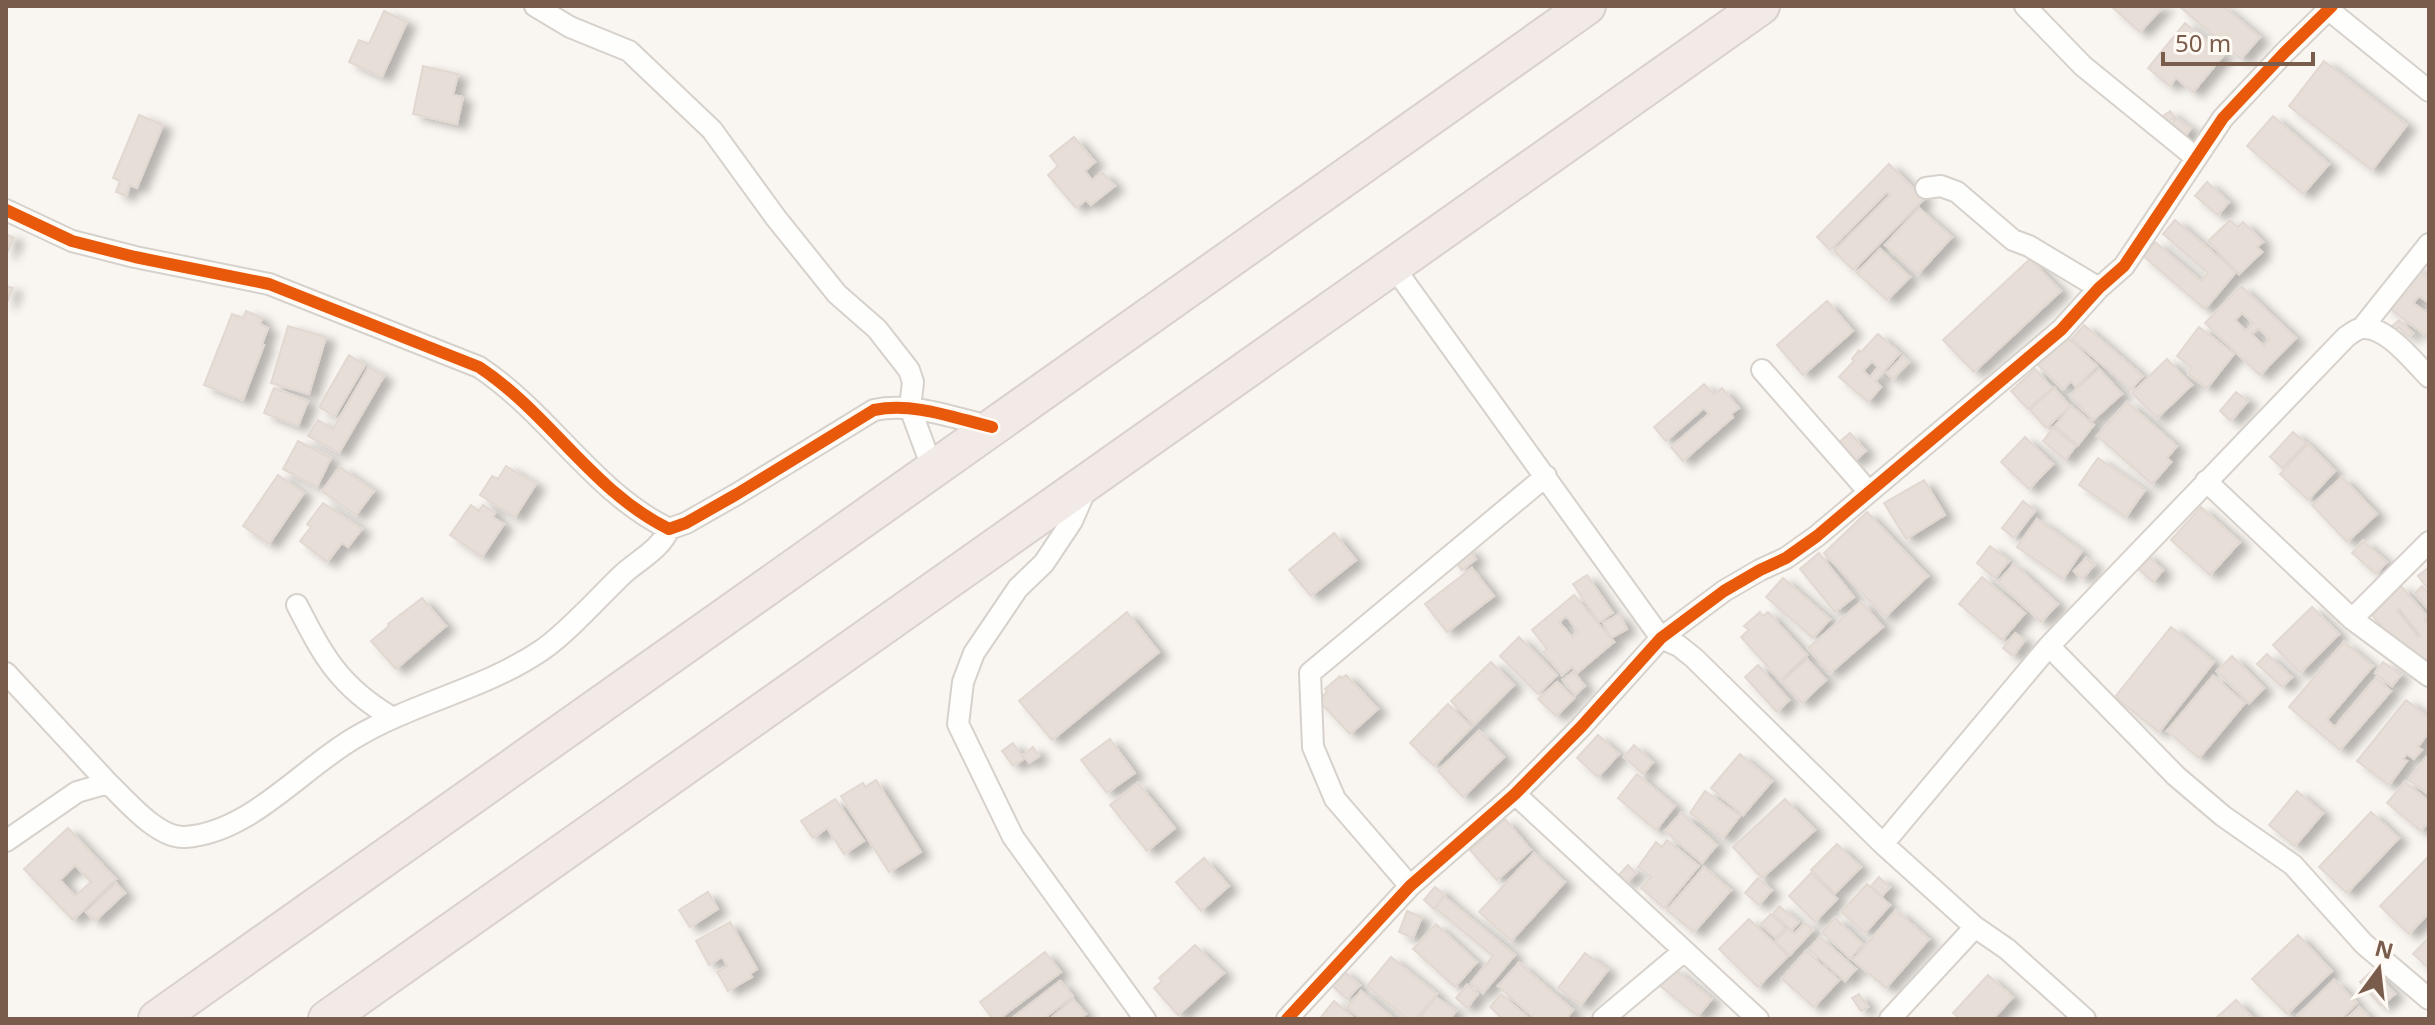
<svg xmlns="http://www.w3.org/2000/svg" width="2435" height="1025" font-family="'Noto Sans',sans-serif">
<style>
.building{fill:#e6ded7;stroke:#e2d8d2;stroke-width:2;fill-rule:evenodd;filter:url(#shadow)}
.lines{fill:none;stroke-linecap:round;stroke-linejoin:round}
.minor-casing{stroke:#d7d1cb;stroke-width:24}
.motorway-casing{stroke:#dad1cc;stroke-width:40}
.minor{stroke:#fefefd;stroke-width:20}
.motorway{stroke:#f2eae7;stroke-width:36}
.cycleway-casing{stroke:#fffaf3;stroke-width:17}
.cycleway{stroke:#e8590c;stroke-width:12}
</style>
<defs>
<filter id="shadow"><feDropShadow dx="9" dy="5" stdDeviation="4" flood-color="#0004"/></filter>
</defs>
<rect width="100%" height="100%" fill="#f9f5f0"/>
<path class="building" d="M2111,6H2164L2140,32Z
M2179,6H2223L2260,37L2241,59Z
M384,11L407,22L382,77L349,62L359,40L369,44Z
M2185,23L2224,55L2193,92L2176,78L2170,86L2148,68Z
M2324,61L2407,125L2372,170L2289,106Z
M423,66L458,74L453,95L463,97L457,124L413,114Z
M2170,111L2175,117L2167,123L2163,116Z
M139,115L163,125L137,188L130,185L126,196L116,192L120,181L113,178Z
M2273,116L2329,164L2303,194L2247,146Z
M2176,118L2191,128L2182,142L2167,132Z
M1074,137L1095,162L1085,171L1092,180L1102,172L1115,186L1091,205L1086,200L1076,208L1048,175L1058,166L1050,156Z
M1889,164L1924,199L1853,270L1834,251L1890,195L1887,192L1830,250L1817,237Z
M2207,182L2229,202L2218,215L2195,196Z
M1919,208L1952,237L1918,274L1885,245Z
M2175,220L2236,272L2205,309L2143,256L2155,242L2201,281L2208,273L2163,234Z
M2230,220L2238,227L2243,222L2263,242L2257,247L2262,252L2239,274L2208,241Z
M6,234L14,238L6,255Z
M1880,249L1910,277L1887,300L1857,273Z
M2030,259L2061,291L1974,372L1943,340Z
M2413,266L2429,278V303L2419,296L2413,303L2426,312L2429,308V338L2384,304Z
M6,286L13,288L6,305Z
M2241,286L2296,338L2260,375L2205,323ZM2242,313L2253,323L2246,331L2235,320ZM2258,328L2270,339L2264,346L2251,334Z
M1827,301L1853,331L1803,375L1777,345Z
M246,311L262,318L260,324L268,328L262,344L264,345L243,400L204,385L232,314L243,318Z
M2399,320L2413,333L2409,337L2399,327L2395,331L2391,327Z
M2084,325L2143,376L2131,389L2072,339Z
M288,326L326,337L309,394L271,383Z
M2199,327L2234,354L2207,388L2188,374L2192,368L2177,356Z
M2063,333L2097,366L2076,387L2071,381L2063,389L2035,362Z
M1878,334L1900,353L1875,381L1881,387L1868,402L1839,377L1854,361L1852,359L1859,350L1861,352ZM1872,361L1878,367L1870,377L1863,371Z
M349,355L365,365L335,416L319,407Z
M1903,356L1909,362L1893,379L1887,373Z
M2167,359L2192,385L2157,418L2132,393Z
M369,367L384,376L339,453L308,436L318,420L333,429Z
M2035,369L2052,388L2028,409L2011,391Z
M2099,369L2122,394L2093,420L2070,395Z
M1704,384L1714,394L1722,388L1739,408L1731,414L1733,417L1683,461L1671,447L1709,414L1704,408L1666,441L1654,427Z
M274,388L308,401L298,426L264,413Z
M2054,388L2070,406L2046,428L2030,410Z
M2236,392L2248,401L2231,421L2220,411Z
M2127,402L2177,446L2167,458L2171,462L2152,484L2097,436Z
M2071,406L2094,425L2078,445L2055,426Z
M2053,428L2076,446L2065,460L2043,441Z
M2293,432L2306,443L2282,468L2270,457Z
M1850,433L1866,451L1853,462L1837,444Z
M2025,437L2053,464L2029,489L2001,462Z
M298,441L331,458L317,487L283,469Z
M2308,444L2335,471L2308,500L2280,474Z
M2098,458L2145,490L2126,517L2079,485Z
M506,466L536,484L515,517L480,495L492,476L498,479Z
M340,467L374,491L356,515L322,491Z
M278,475L304,493L269,544L243,526Z
M2342,477L2377,514L2347,542L2312,505Z
M1924,480L1945,515L1906,539L1884,503Z
M2023,501L2035,511L2014,538L2002,528Z
M323,503L362,529L348,547L342,543L327,562L300,541L311,527L307,524Z
M471,505L479,511L483,505L495,513L493,517L504,524L482,557L450,535Z
M2201,507L2240,542L2210,575L2171,540Z
M1867,512L1928,576L1885,617L1824,553Z
M2037,519L2082,551L2063,579L2017,547Z
M1334,533L1356,560L1311,596L1289,570Z
M2363,541L2387,562L2376,574L2352,553Z
M1990,546L2009,561L1995,578L1977,563Z
M1467,547L1476,559L1462,570L1453,559Z
M1819,553L1854,597L1835,612L1800,569Z
M2145,553L2163,570L2153,582L2134,565Z
M2086,558L2094,565L2082,579L2074,571Z
M2014,564L2058,604L2041,622L1998,582Z
M2429,567V590L2418,576Z
M1472,568L1494,596L1447,632L1425,604Z
M1587,575L1613,613L1599,622L1573,584Z
M1982,577L2025,613L2002,640L1959,604Z
M1783,578L1830,619L1813,638L1766,597Z
M2401,586L2428,617L2424,621L2429,624V658L2419,667L2370,613ZM2399,608L2420,635L2418,637L2397,610Z
M2422,586L2429,594V610L2415,593Z
M1574,595L1614,642L1577,673L1572,667L1562,675L1543,652L1547,649L1532,630ZM1566,616L1578,631L1572,637L1559,622Z
M422,598L446,626L396,669L371,641L389,626L388,624Z
M1861,602L1883,627L1830,673L1808,648Z
M2312,607L2339,634L2300,673L2273,645Z
M1127,612L1159,652L1052,740L1019,701Z
M1760,612L1763,616L1768,612L1807,655L1780,680L1741,637L1749,630L1744,626Z
M1619,614L1627,629L1611,638L1603,623Z
M2171,627L2214,662L2159,732L2115,697Z
M2015,633L2025,640L2013,656L2003,648Z
M1519,637L1557,675L1538,694L1500,656Z
M2344,642L2373,666L2327,720L2335,727L2376,678L2391,691L2340,750L2289,707Z
M2267,654L2292,677L2282,687L2257,664Z
M2232,656L2264,688L2249,703L2217,671Z
M1807,659L1826,680L1802,703L1782,682Z
M1491,662L1514,685L1474,725L1451,701Z
M2383,662L2401,675L2392,686L2375,673Z
M1758,665L1789,700L1777,712L1745,677Z
M1573,672L1585,686L1575,695L1563,680Z
M1346,675L1378,709L1350,734L1318,700L1327,692L1325,689L1340,676L1342,678Z
M2213,676L2245,703L2199,758L2167,731Z
M1557,682L1574,698L1556,716L1538,699Z
M2406,700L2429,718V732L2418,747L2422,750L2414,759L2407,754L2403,759L2407,761L2389,785L2357,761Z
M1448,704L1472,727L1434,766L1410,743Z
M1479,731L1504,757L1463,797L1438,771Z
M1598,735L1619,754L1598,777L1577,758Z
M1110,739L1135,773L1107,793L1081,760Z
M1013,743L1024,759L1013,766L1002,751Z
M1634,745L1653,762L1643,774L1624,757Z
M1033,747L1039,756L1029,763L1023,755Z
M1740,754L1772,781L1743,815L1711,788Z
M2426,757L2429,759V795L2409,780Z
M1637,774L1675,806L1656,830L1618,798Z
M876,780L921,852L889,872L841,796L863,783L865,787Z
M2405,782L2429,801V821L2421,831L2387,803Z
M1138,783L1175,828L1147,851L1110,805Z
M1705,791L1740,816L1723,838L1690,813Z
M2297,791L2323,813L2295,846L2269,825Z
M835,799L864,841L844,854L827,828L813,838L801,821Z
M1785,799L1815,830L1762,878L1733,847Z
M2371,812L2399,838L2347,893L2319,867Z
M1681,813L1717,845L1702,863L1665,831Z
M1505,819L1531,850L1497,880L1470,850Z
M68,828L116,879L73,920L24,869ZM75,865L91,882L75,896L60,880Z
M1667,840L1699,866L1664,908L1641,888L1651,877L1638,867L1656,842L1662,847Z
M1837,844L1861,867L1835,893L1811,870Z
M1534,853L1565,882L1511,941L1479,912Z
M2429,856V913L2409,934L2380,906Z
M1204,858L1229,886L1201,911L1176,882Z
M1628,865L1636,873L1626,883L1618,876Z
M1704,867L1731,890L1694,932L1667,910Z
M1811,873L1837,899L1815,922L1789,896Z
M1879,877L1890,887L1882,896L1871,886Z
M1758,878L1772,890L1759,905L1745,893Z
M116,883L125,893L95,921L86,912Z
M1867,884L1890,905L1865,933L1841,912Z
M1435,887L1445,895L1434,909L1424,900Z
M708,892L718,909L690,927L679,910Z
M1444,896L1515,955L1483,993L1471,983L1493,956L1435,908Z
M1779,906L1799,922L1792,930L1773,914Z
M1896,910L1929,939L1886,988L1853,960Z
M1407,911L1422,917L1413,938L1399,932Z
M1771,914L1785,928L1776,938L1761,924Z
M1835,918L1863,944L1850,958L1822,932Z
M1749,919L1788,956L1758,987L1719,949Z
M730,922L757,969L750,974L752,977L728,991L717,972L728,966L722,957L709,965L696,941Z
M1805,923L1813,930L1790,955L1775,942L1788,928L1794,934Z
M1436,924L1477,962L1455,987L1413,949Z
M2298,935L2332,971L2287,1014L2252,979Z
M1820,937L1856,969L1845,981L1809,949Z
M2429,937V968L2413,954Z
M1195,945L1224,973L1178,1015L1154,988L1162,981L1159,978Z
M1806,951L1839,980L1814,1007L1782,979Z
M1045,952L1061,972L999,1019H993L980,1002Z
M1585,953L1608,970L1581,1005L1558,988Z
M1391,957L1437,994L1416,1019H1408L1367,986Z
M1519,963L1573,1010L1566,1019H1535L1498,986Z
M1673,968L1712,999L1698,1016L1659,985Z
M1342,970L1360,985L1347,999L1329,983Z
M2373,970L2395,994L2381,1006L2360,982Z
M1988,975L2013,997L1993,1019H1960L1953,1013Z
M2334,980L2357,1003L2341,1019H2302L2298,1015Z
M1060,981L1073,996L1043,1019H1011Z
M1467,985L1478,994L1467,1008L1456,998Z
M1361,991L1394,1019H1361L1347,1007Z
M1501,994L1530,1019H1503L1490,1007Z
M1859,994L1868,1007L1861,1011L1852,998Z
M1436,997L1456,1011L1450,1019H1419Z
M1073,999L1086,1014L1080,1019H1050Z
M2236,1000L2254,1019H2215Z
M1334,1001L1355,1019H1323L1321,1017Z
M2359,1007L2368,1016L2365,1019H2346Z"/>
<g class="lines">
<defs>
<path id="minor" d="M535,6L570,27L629,51L712,130L776,218L837,294L877,329L909,370L913,382L910,408L933,470
M2025,6L2083,66L2195,157
M2329,10L2429,91
M1926,188L1941,186L1957,192L2013,240L2029,246L2099,288
M6,210L72,241L135,257L269,284L479,367C550,414 592,491 669,529L686,523L737,494L874,410C914,402 954,418 992,427
M1393,266L1661,638L1679,646L1694,658L1883,844L1975,927L2007,949L2085,1019
M2362,328L2429,244
M1762,370L1869,492
M2206,481L2352,619L2429,676
M1086,489L1072,521L1044,563L1018,588L974,653L963,682L958,724L1013,837L1145,1019
M297,605C324,657 339,686 391,717
M2352,619L2429,542
M2049,646L2176,776L2223,816L2293,865L2364,944L2429,999
M6,673L108,783
M1515,794L1758,1019
M6,841L77,792L108,783C126,800 158,839 185,837C250,833 302,768 356,737C415,702 485,689 542,650C567,633 599,597 622,575C638,560 660,550 669,529
M1883,844L2049,646L2346,337C2350,334 2358,328 2363,328C2386,326 2414,362 2429,377
M1410,886L1335,799L1313,747L1310,673L1546,476
M1287,1019L1410,886L1515,794L1581,727L1661,638L1724,591L1760,570L1786,558L1817,536L2061,330L2099,288L2124,266L2223,118L2285,52L2332,6
M1603,1019L1684,951
M1890,1019L1975,927"/>
<path id="motorway" d="M157,1019L1587,6
M327,1019L1761,6"/>
</defs>
<use href="#minor" class="minor-casing"/>
<use href="#motorway" class="motorway-casing"/>
<use href="#minor" class="minor"/>
<use href="#motorway" class="motorway"/>
<defs>
<path id="cycleway" d="M6,210L72,241L135,257L269,284L479,367C550,414 592,491 669,529L686,523L737,494L874,410C914,402 954,418 992,427
M1287,1019L1410,886L1515,794L1581,727L1661,638L1724,591L1760,570L1786,558L1817,536L2061,330L2099,288L2124,266L2223,118L2285,52L2332,6"/>
</defs>
<use href="#cycleway" class="cycleway-casing"/>
<use href="#cycleway" class="cycleway"/>
</g>
<rect width="2435" height="1025" fill="none" stroke="#7a5c4d" stroke-width="16"/>
<g transform="translate(2379 969) rotate(15)" stroke="#fffaf3" stroke-width="6" paint-order="stroke">
<path d="M0-6L14 30L0 20L-14 30Z" fill="#7a5c4d"/>
<text y="-12" font-size="22" font-weight="bold" text-anchor="middle" fill="#7a5c4d">N</text>
</g>
<path d="M2163 52v12h150v-12" fill="none" stroke="#7a5c4d" stroke-width="4"/>
<text x="2175" y="52" font-size="24" fill="#7a5c4d" stroke="#fffaf3" stroke-width="6" paint-order="stroke">50 m</text>
</svg>
